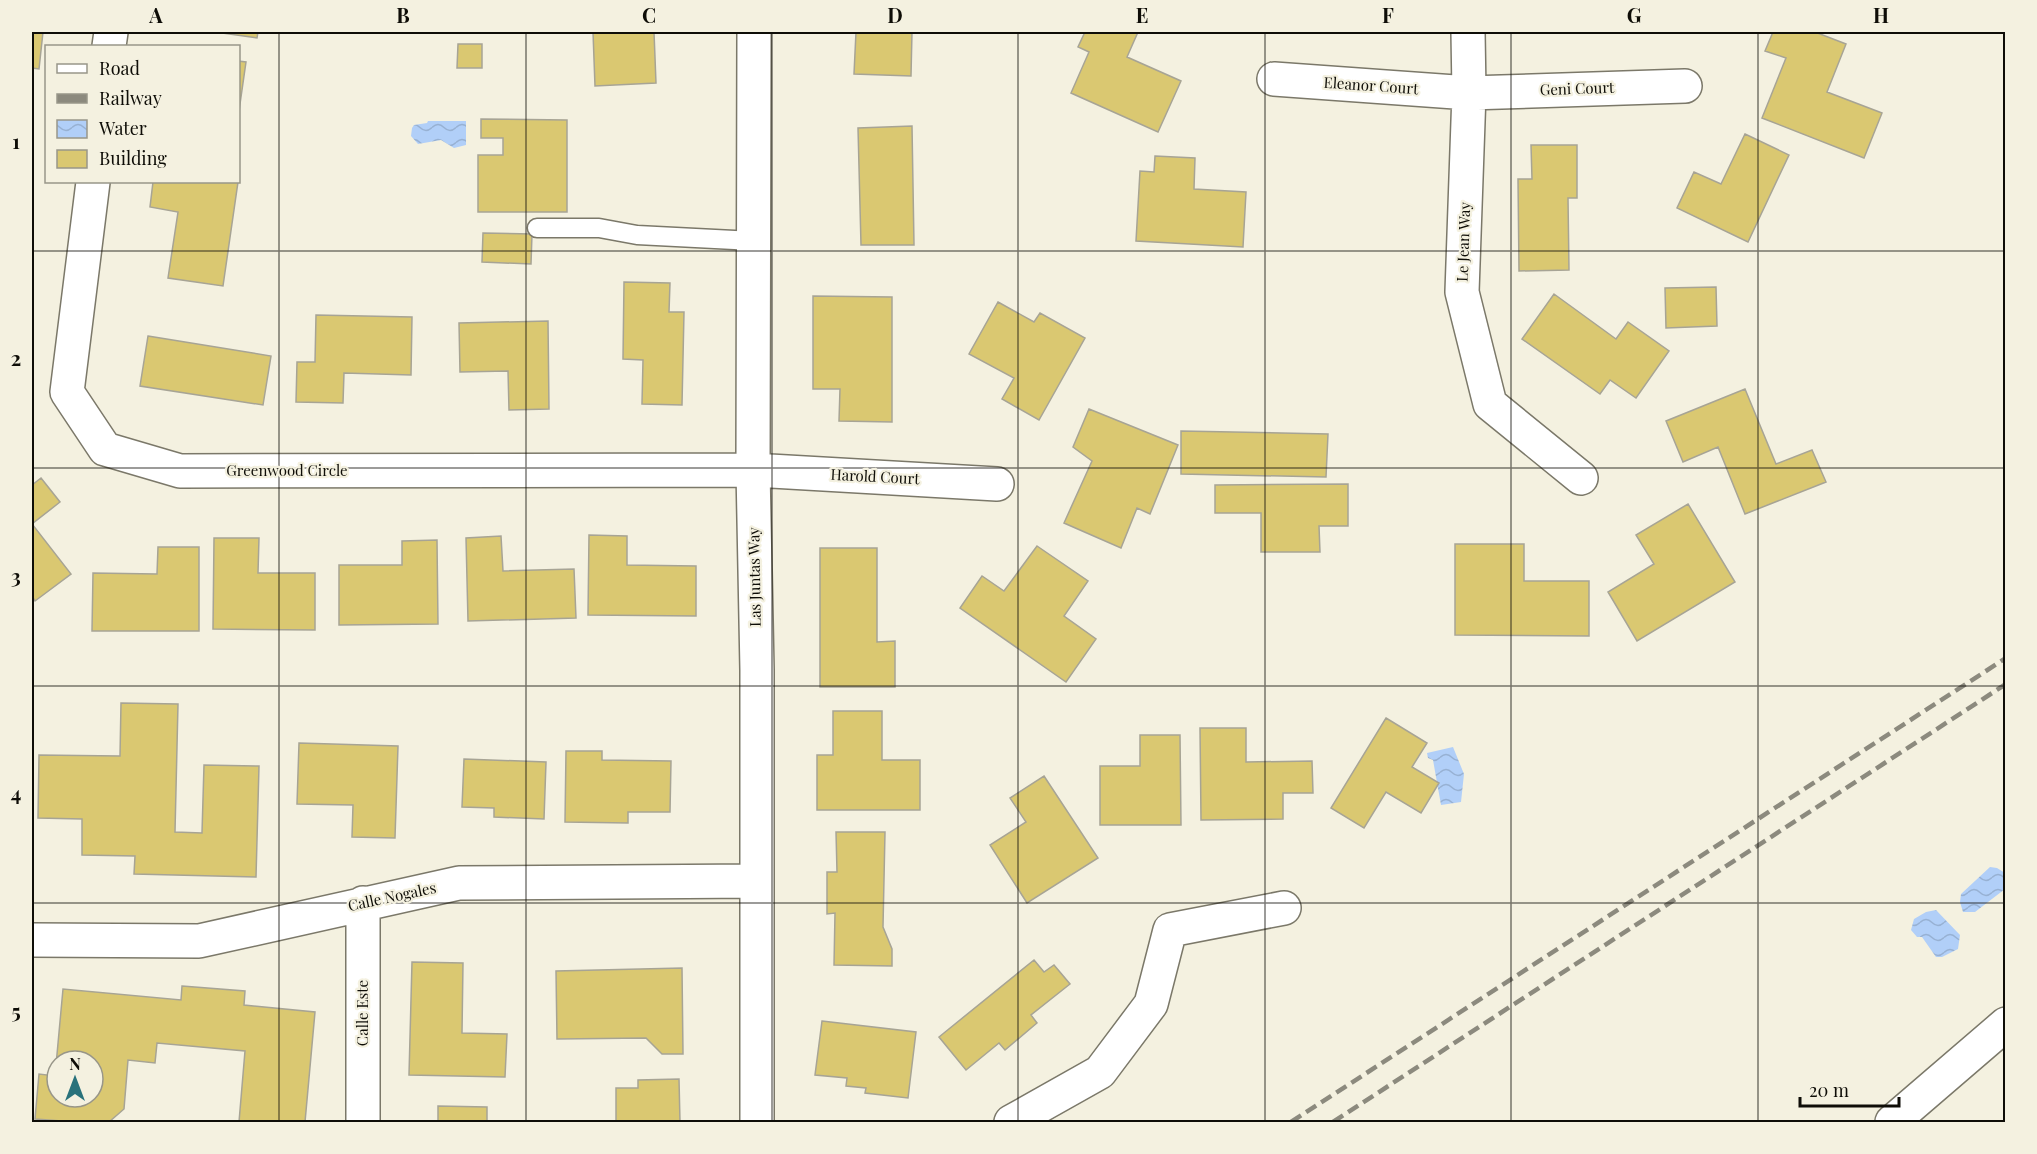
<svg xmlns="http://www.w3.org/2000/svg" width="2037" height="1154" font-family="'Playfair Display',serif">
<style>
.water{fill:url(#water-waves)}
.building{fill:#dac871;stroke:#a7a495;stroke-width:1.5;fill-rule:evenodd}
.lines{fill:none;stroke-linecap:round;stroke-linejoin:round}
.lane-casing{stroke:#7b7869;stroke-width:21}
.street-casing{stroke:#7b7869;stroke-width:36}
.lane{stroke:#fff;stroke-width:18}
.street{stroke:#fff;stroke-width:33}
.rail{stroke:#8c8a7e;stroke-width:4.5;stroke-dasharray:12 6;stroke-linecap:butt}
.grid{fill:none;stroke:#0e0d07;stroke-width:1.5;stroke-opacity:0.55}
.labels{text-anchor:middle;stroke-width:4.5;stroke-linejoin:round;paint-order:stroke}
.street-label{font-size:15px;fill:#0e0d07;stroke:#f4f1e0}
.neatline{fill:none;stroke:#0e0d07;stroke-width:2}
.grid-label{font-size:20px;text-anchor:middle;font-weight:bold;fill:#0e0d07}
</style>
<defs>
<pattern id="water-waves" width="16" height="10" patternUnits="userSpaceOnUse" patternTransform="scale(1.5)"><rect width="16" height="10" fill="#b1cff8"/><path d="M0 5q4-4 8 0t8 0" fill="none" stroke="#97b1d3"/></pattern>
</defs>
<rect width="100%" height="100%" fill="#f4f1e0"/>
<path class="water" d="M428,121H466V145L454,148L441,140L418,144L411,136L412,128L414,125L427,123Z
M1453,747L1464,774L1461,802L1441,805L1433,760L1428,758L1427,753Z
M1990,867L1997,868L2005,873V889L1975,912H1963L1960,902L1961,894Z
M1936,910L1960,935L1958,949L1942,957H1936L1922,937H1917L1911,930L1914,919L1926,912Z"/>
<path class="building" d="M32,32H43L39,69L32,68Z
M215,32H258L257,38Z
M593,32H654L656,83L595,86Z
M856,32H912L911,76L854,74Z
M1085,32H1138L1127,57L1181,81L1158,132L1071,93L1089,52L1078,47Z
M1773,32H1815L1846,44L1827,92L1882,113L1864,158L1762,118L1786,58L1765,51Z
M458,44H482V68H457Z
M238,61L246,62L238,118Z
M481,119L567,120V212H478V155H503V138H481Z
M912,126L914,245H861L858,128Z
M1745,134L1789,155L1748,242L1677,208L1694,172L1721,184Z
M1531,145H1577V198H1568L1569,270L1519,271L1518,179H1532Z
M1155,156L1195,158L1194,189L1246,192L1243,247L1136,241L1140,171L1154,172Z
M153,182H238L223,286L168,278L178,212L150,207Z
M483,233L532,234L531,264L482,262Z
M624,282L670,283L669,312H684L682,405L642,404L643,360L623,359Z
M1716,287L1717,326L1666,328L1665,288Z
M1554,294L1616,339L1628,322L1669,351L1636,398L1610,380L1600,394L1522,339Z
M813,296L892,297V422L839,421L840,389H813Z
M998,302L1034,322L1040,313L1085,338L1039,420L1002,399L1014,378L969,354Z
M316,315L412,317L411,375L344,373L343,403L296,402L297,362H315Z
M548,321L549,409L509,410L508,371L460,372L459,323Z
M148,336L271,356L263,405L140,386Z
M1745,389L1776,464L1812,450L1826,482L1745,514L1718,447L1683,462L1666,421Z
M1089,409L1178,445L1150,514L1137,508L1121,548L1064,523L1092,461L1073,447Z
M1181,431L1328,434L1326,477L1181,474Z
M41,478L60,502L32,524L71,574L35,601L32,596V485Z
M1348,484V526H1319L1320,552H1261V513H1215V485Z
M1688,504L1735,582L1637,641L1608,592L1654,564L1636,535Z
M589,535L627,536V565L696,566V616L588,615Z
M501,536L503,571L574,569L576,618L468,621L466,538Z
M214,538H259L258,573H315V630L213,629Z
M437,540L438,624L339,625V565H402V541Z
M1455,544H1524V581H1589V636L1455,635Z
M1037,546L1088,581L1064,616L1096,639L1066,682L960,608L982,576L1004,591Z
M158,547H199V631H92L93,573L157,574Z
M820,548H877V642L895,641V687H820Z
M121,703L178,704L175,832L202,833L204,765L259,766L256,877L134,874L135,856L82,855V819L38,818L39,755L120,756Z
M833,711H882V760H920V810H817V755H833Z
M1386,718L1427,743L1412,767L1439,783L1421,813L1386,792L1364,828L1331,808Z
M1200,728H1246V762L1312,761L1313,793H1283V819L1201,820Z
M1140,735H1180L1181,825H1100V766H1140Z
M299,743L398,746L395,838L352,837L353,805L297,804Z
M566,751H602V760L671,761L670,812H628V823L565,822Z
M464,759L546,762L544,819L494,817V808L462,807Z
M1044,776L1098,858L1027,903L990,845L1026,822L1010,798Z
M836,832H885L883,927L892,949V966L834,965L835,913L827,914V872H837Z
M1034,960L1044,972L1054,965L1070,984L1031,1015L1037,1023L1005,1050L999,1043L966,1070L939,1037Z
M412,962L463,963L462,1033L507,1034L505,1077L409,1075Z
M682,968L683,1054H662L646,1038L557,1039L556,971Z
M182,986L245,991L244,1005L315,1012L305,1122H239L245,1051L157,1043L155,1063L128,1060L124,1109L109,1122H75L35,1119L39,1074L55,1076L63,989L181,1000ZM57,1061H93V1097H57Z
M822,1021L916,1032L908,1098L865,1093L866,1088L846,1086L847,1078L815,1075Z
M679,1079L680,1122H616V1088H638V1080Z
M438,1106L487,1107V1122H438Z"/>
<g class="lines">
<defs>
<path id="lane" d="M537,228H599L637,235L754,241"/>
<path id="street" d="M754,32L753,470L757,670V1122
M1468,32L1469,93L1462,292L1490,404L1581,478
M109,46L111,32
M1274,79L1469,93L1685,86
M93,182L67,392L105,449L180,471L753,470L997,484
M363,903V1122
M32,940L199,941L459,883L757,881
M1011,1122L1100,1072L1151,1004L1170,930L1284,908
M1892,1122L2006,1024"/>
</defs>
<use href="#lane" class="lane-casing"/>
<use href="#street" class="street-casing"/>
<use href="#lane" class="lane"/>
<use href="#street" class="street"/>
<path class="rail" d="M1291,1122L2006,658
M1333,1122L2006,684"/>
</g>
<path class="grid" d="M279,32V1122M526,32V1122M772,32V1122M1018,32V1122M1265,32V1122M1511,32V1122M1758,32V1122M32,251H2006M32,468H2006M32,686H2006M32,903H2006"/>
<g class="labels">
<g class="street-label">
<text transform="translate(1371 86) rotate(4)" y="5">Eleanor Court</text>
<text transform="translate(1577 89) rotate(-2)" y="5">Geni Court</text>
<text transform="translate(1464 242) rotate(-88)" y="5">Le Jean Way</text>
<text x="287" y="476">Greenwood Circle</text>
<text transform="translate(875 477) rotate(3)" y="5">Harold Court</text>
<text transform="translate(755 577) rotate(-91)" y="5">Las Juntas Way</text>
<text transform="translate(392 897) rotate(-12)" y="5">Calle Nogales</text>
<text transform="translate(363 1013) rotate(-90)" y="5">Calle Este</text>
</g>
</g>
<rect width="2037" height="1154" fill="none" stroke="#f4f1e0" stroke-width="66"/>
<rect x="45" y="45" width="195" height="138" fill="#f4f1e0" stroke="#989689" stroke-width="1.5"/>
<rect x="57" y="64" width="30" height="9" fill="#ffffff" stroke="#989689" stroke-width="1.5"/>
<text x="99" y="75" font-size="18" fill="#0e0d07">Road</text>
<rect x="57" y="94" width="30" height="9" fill="#8c8a7e" stroke="#989689" stroke-width="1.5"/>
<text x="99" y="105" font-size="18" fill="#0e0d07">Railway</text>
<rect x="57" y="120" width="30" height="18" fill="url(#water-waves)" stroke="#989689" stroke-width="1.5"/>
<text x="99" y="135" font-size="18" fill="#0e0d07">Water</text>
<rect x="57" y="150" width="30" height="18" fill="#dac871" stroke="#989689" stroke-width="1.5"/>
<text x="99" y="165" font-size="18" fill="#0e0d07">Building</text>
<g transform="translate(75 1079)"><circle r="28" fill="#f4f1e0" stroke="#989689" stroke-width="1.5"/>
<path d="M0-4.5L10 22L0 15L-10 22Z" fill="#29727b"/>
<text y="-9" font-size="16" font-weight="bold" text-anchor="middle" fill="#0e0d07">N</text>
</g>
<path d="M1800 1097v9h99v-9" fill="none" stroke="#0e0d07" stroke-width="3"/>
<text x="1809" y="1097" font-size="18" fill="#0e0d07" stroke="#f4f1e0" stroke-width="4.5" paint-order="stroke">20 m</text>
<rect x="33" y="33" width="1971" height="1088" class="neatline"/>
<g class="grid-label">
<text x="156" y="23">A</text>
<text x="403" y="23">B</text>
<text x="649" y="23">C</text>
<text x="895" y="23">D</text>
<text x="1142" y="23">E</text>
<text x="1388" y="23">F</text>
<text x="1634" y="23">G</text>
<text x="1881" y="23">H</text>
<text x="16" y="149">1</text>
<text x="16" y="366">2</text>
<text x="16" y="584">3</text>
<text x="16" y="801">4</text>
<text x="16" y="1019">5</text>
</g>
</svg>
